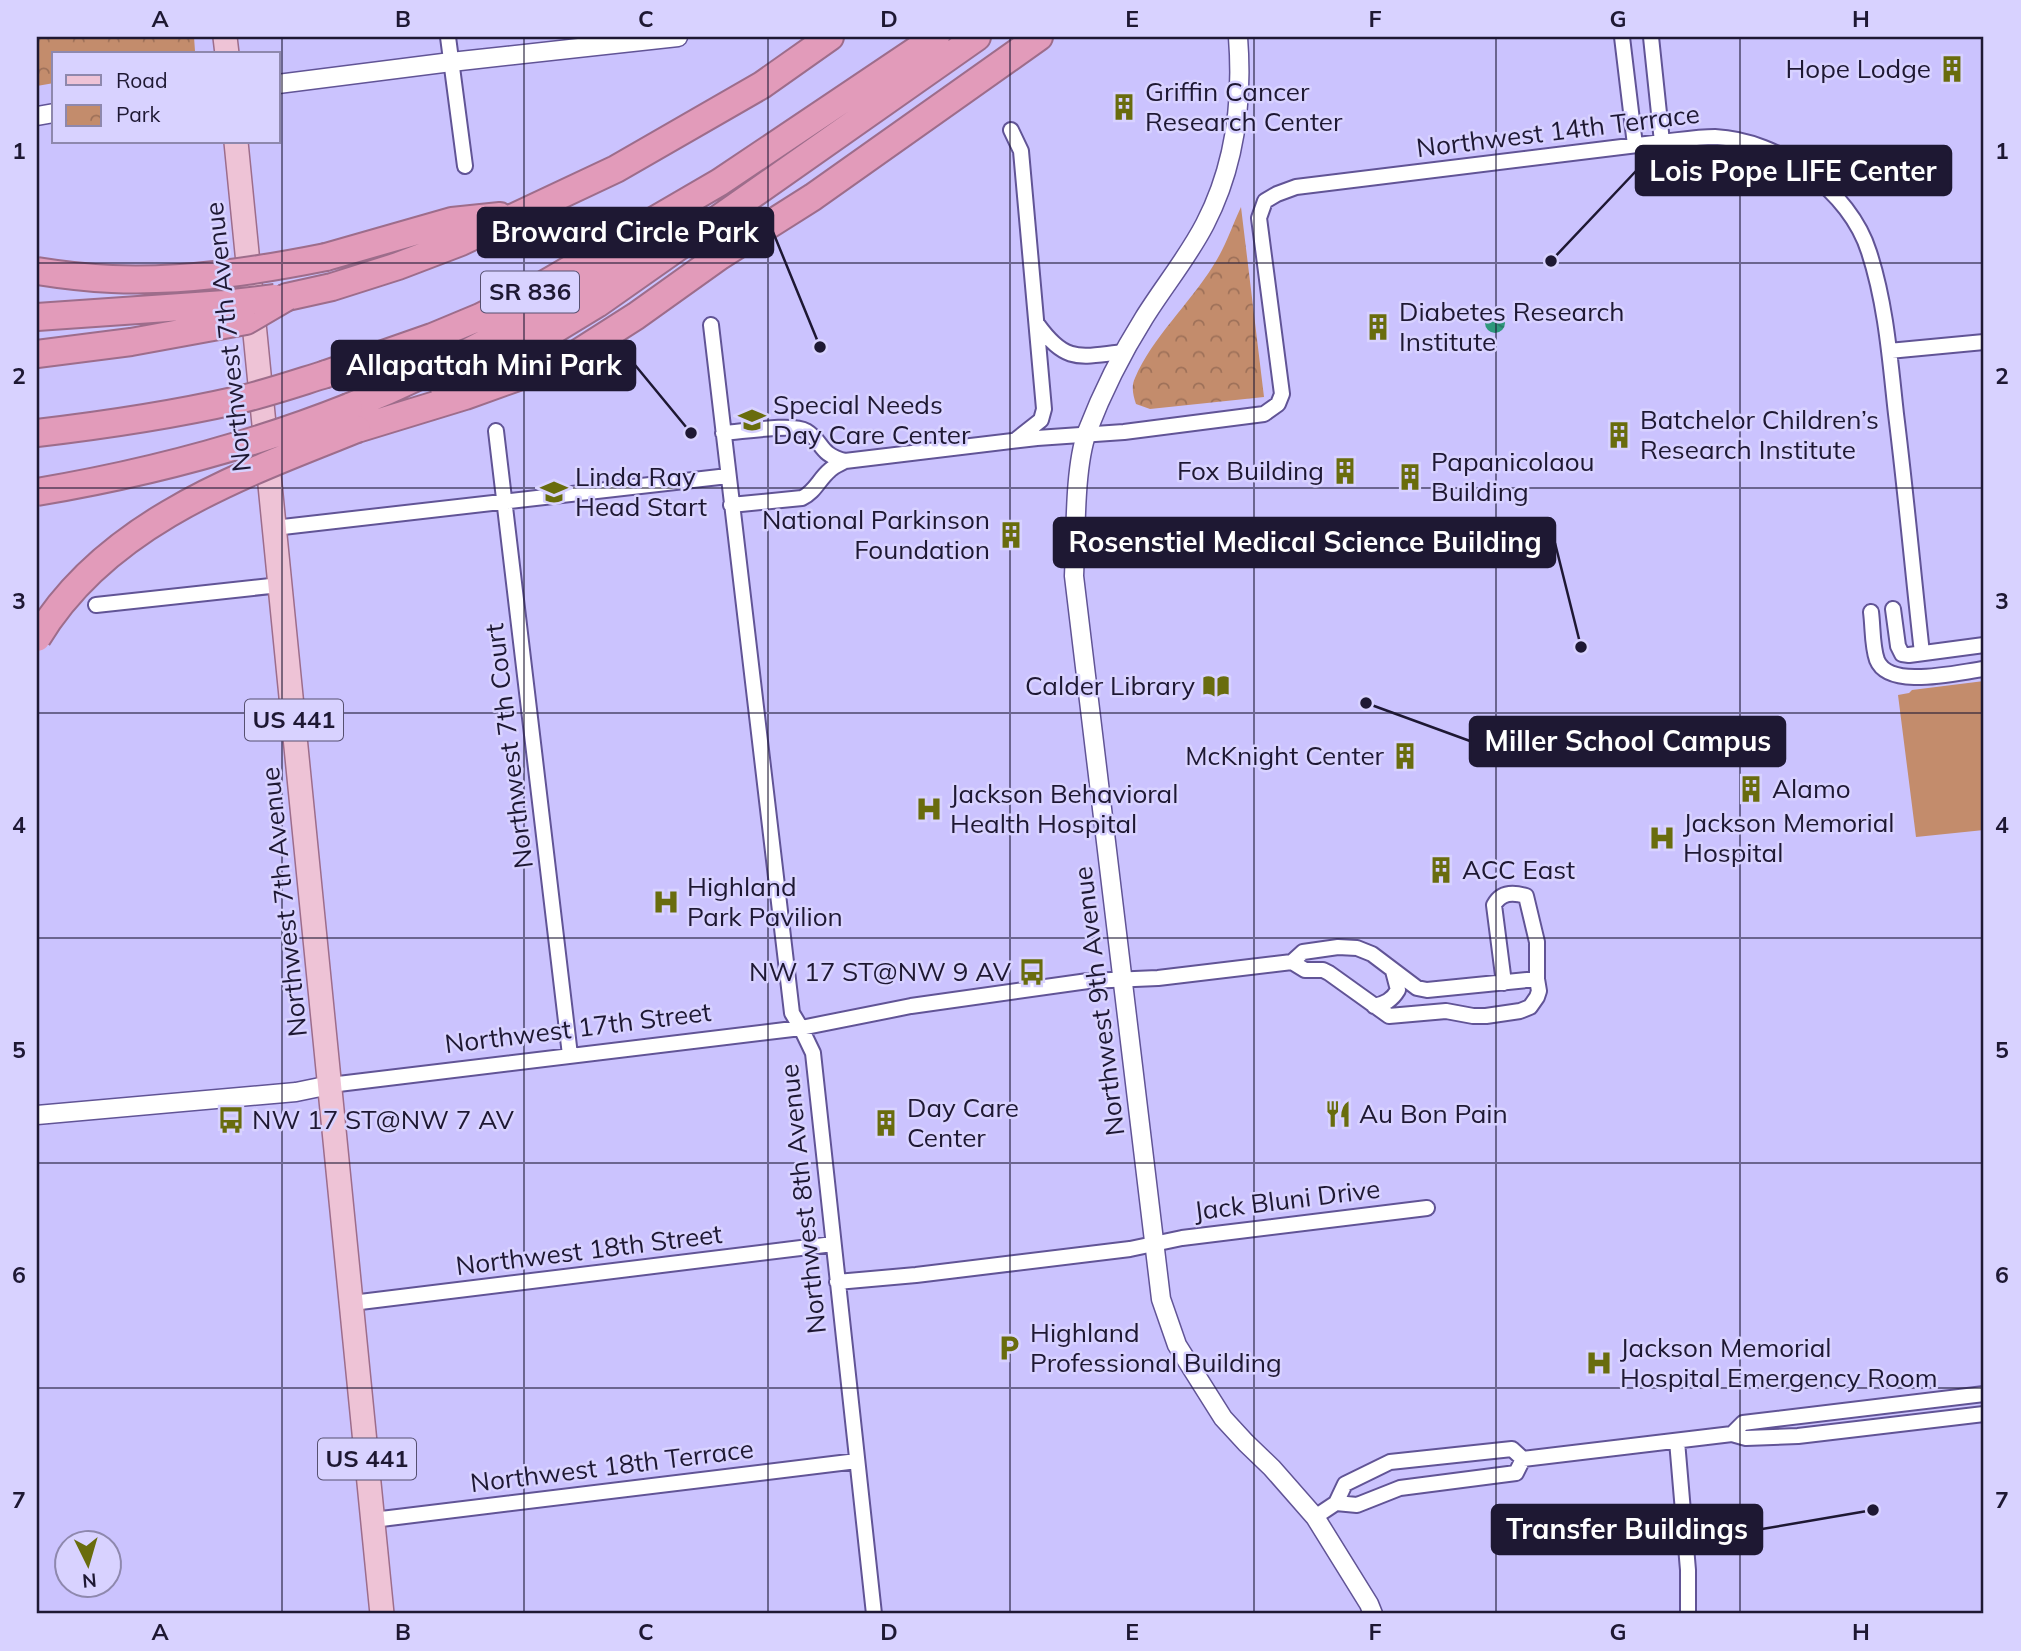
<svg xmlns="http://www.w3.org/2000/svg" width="2021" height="1651" font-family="Mulish,sans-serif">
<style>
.grass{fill:#c38c6c}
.park{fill:url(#park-crowns)}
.water{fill:url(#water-waves)}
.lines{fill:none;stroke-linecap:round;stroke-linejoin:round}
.minor-casing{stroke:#615496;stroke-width:18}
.tertiary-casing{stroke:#615496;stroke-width:21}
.primary-casing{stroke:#9d6d8b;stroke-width:26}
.motorway-casing{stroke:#9d6d8b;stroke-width:30}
.minor{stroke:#fff;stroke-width:14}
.tertiary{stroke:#fff;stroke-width:18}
.primary{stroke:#eec3d6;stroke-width:23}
.motorway{stroke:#e29bba;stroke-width:26}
.motorway-bridge-casing{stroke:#9d6d8b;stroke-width:30;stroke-linecap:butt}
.motorway-bridge{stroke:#e29bba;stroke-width:26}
.grid{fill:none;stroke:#1e1833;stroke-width:2;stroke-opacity:0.55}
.labels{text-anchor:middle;stroke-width:5;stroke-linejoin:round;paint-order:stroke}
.shield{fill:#d8d2ff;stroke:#565070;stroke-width:2}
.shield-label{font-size:24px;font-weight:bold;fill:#1e1833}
.poi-label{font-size:26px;fill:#1e1833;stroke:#d8d2ff;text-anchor:start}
.street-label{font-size:26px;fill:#1e1833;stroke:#d8d2ff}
.leader{fill:none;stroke:#1e1833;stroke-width:2.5}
.callout-dot{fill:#1e1833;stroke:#d8d2ff;stroke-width:2.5}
.callout{fill:#1e1833;stroke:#1e1833;stroke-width:2.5}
.callout-label{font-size:28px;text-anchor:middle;font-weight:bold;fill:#fff}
.neatline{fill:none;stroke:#1e1833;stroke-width:2.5}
.grid-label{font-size:23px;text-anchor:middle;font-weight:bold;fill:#1e1833}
</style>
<defs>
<pattern id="park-crowns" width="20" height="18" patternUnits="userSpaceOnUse" patternTransform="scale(1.75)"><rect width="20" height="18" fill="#c38c6c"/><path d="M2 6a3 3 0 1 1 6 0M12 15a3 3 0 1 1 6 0" fill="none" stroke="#9e7159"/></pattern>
<pattern id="water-waves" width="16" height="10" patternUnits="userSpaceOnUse" patternTransform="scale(1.75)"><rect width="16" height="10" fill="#2e987c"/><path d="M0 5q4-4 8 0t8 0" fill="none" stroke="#277b66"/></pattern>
</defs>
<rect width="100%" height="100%" fill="#cbc3fe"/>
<path class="grass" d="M1984,681V830L1916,837L1898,695L1909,693L1912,690Z"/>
<path class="park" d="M37,37H194L195,51L192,54H54V83L37,86Z
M1241,207L1264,397L1150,409L1136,404C1133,395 1131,386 1135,378C1152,338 1190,303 1213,266C1225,248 1232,226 1241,207Z"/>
<path class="water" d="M1485 323a10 10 0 1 1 20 0a10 10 0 1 1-20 0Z"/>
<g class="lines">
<defs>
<path id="minor" d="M448,37L465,166
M1622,37L1635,145
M1651,37L1662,142
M1011,130L1021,151L1044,409L1041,420L1017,439
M711,325L792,1013L801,1028L813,1053L874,1614
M1038,325C1067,365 1081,356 1125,352
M1889,351L1984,342
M496,431L570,1055
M723,433C741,432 792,423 806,431C824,442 818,454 845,461
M731,505L802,498C815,492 819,479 830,470C834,466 840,464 845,461L1037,438L1124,432L1264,414L1278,404L1282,394L1259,218L1265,201L1277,194L1296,187L1662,142C1680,140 1698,137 1715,137C1779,140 1850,191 1869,252C1886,304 1890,360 1896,414C1906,494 1913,573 1922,653
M274,528L728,476
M96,605L280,585
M1893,609L1898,646L1902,654L1909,655L1984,645
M1871,612C1873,627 1872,646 1877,660C1889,690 1958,672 1984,669
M1504,983L1494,905C1501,892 1513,892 1526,896L1537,942V979
M1374,1006C1385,1004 1392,1000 1398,990L1393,971
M330,1085L801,1028L911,1006L1088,981L1158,978L1292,962L1303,952L1338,947L1357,948L1372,954L1417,988L1427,990L1537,979L1539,991L1537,997L1530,1007L1520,1011L1486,1016H1473L1446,1011L1389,1016L1329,973L1323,970H1305L1292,962
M837,1282L916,1275L1130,1249L1182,1238L1427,1208
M352,1303L833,1244
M1732,1434L1743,1423L1984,1394
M1677,1441L1688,1570V1614
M1336,1503L1357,1505L1400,1488L1516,1473L1523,1459
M1315,1517L1336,1503L1345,1484L1390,1462L1512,1449L1523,1459L1732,1434L1746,1438L1798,1436L1984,1414
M373,1520L857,1461"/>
<path id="tertiary" d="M1238,37C1243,101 1235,166 1205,224C1188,257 1164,286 1144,318C1122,353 1102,393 1087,432C1074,469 1076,535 1074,576L1161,1299L1177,1345L1223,1418L1246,1443L1272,1468L1315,1517L1369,1604L1373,1614
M278,84L451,62L678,37
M37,116L54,113
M37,1115L296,1092L330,1085"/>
<path id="primary" d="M225,37L227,54
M236,142L382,1614"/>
<path id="motorway" d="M326,257L452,221L500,216
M287,297L332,287L398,266L461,242L616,169L762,85L830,37
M326,374L432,337L480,317L543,285L720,182L936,37
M444,388L546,335L597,304L977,37
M349,407C458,363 559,305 657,238
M357,429L465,396L535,371L578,353L636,316L720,256L813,197L1039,37"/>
</defs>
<use href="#minor" class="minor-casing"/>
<use href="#tertiary" class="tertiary-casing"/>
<use href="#primary" class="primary-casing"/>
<use href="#motorway" class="motorway-casing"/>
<use href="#minor" class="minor"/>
<use href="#tertiary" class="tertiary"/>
<use href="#primary" class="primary"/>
<use href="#motorway" class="motorway"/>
<defs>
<path id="motorway-bridge" d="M37,271C62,275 87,278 112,279C184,282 256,271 326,257
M37,317L225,304L275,298
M37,354L131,342L246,321L287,297
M37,433C105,425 172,415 238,400C268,393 297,383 326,374
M37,492C144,474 248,447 349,407
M37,638C106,523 239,476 357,429"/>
</defs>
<use href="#motorway-bridge" class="motorway-bridge-casing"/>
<use href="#motorway-bridge" class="motorway-bridge"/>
</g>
<path class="grid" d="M282,37V1614M524,37V1614M768,37V1614M1010,37V1614M1254,37V1614M1496,37V1614M1740,37V1614M37,263H1984M37,488H1984M37,713H1984M37,938H1984M37,1163H1984M37,1388H1984"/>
<defs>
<symbol id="building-bare" viewBox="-9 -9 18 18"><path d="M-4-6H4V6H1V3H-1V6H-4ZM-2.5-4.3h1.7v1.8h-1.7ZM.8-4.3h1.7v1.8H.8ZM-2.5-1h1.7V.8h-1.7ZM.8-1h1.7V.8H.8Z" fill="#696c0d" stroke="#d8d2ff" stroke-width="2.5" paint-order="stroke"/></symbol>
<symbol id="school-bare" viewBox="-9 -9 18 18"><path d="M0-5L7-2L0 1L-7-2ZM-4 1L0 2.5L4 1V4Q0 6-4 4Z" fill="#696c0d" stroke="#d8d2ff" stroke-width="2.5" paint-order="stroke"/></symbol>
<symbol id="library-bare" viewBox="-9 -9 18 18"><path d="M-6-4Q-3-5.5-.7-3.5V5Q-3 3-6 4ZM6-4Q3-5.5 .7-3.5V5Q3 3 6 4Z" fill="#696c0d" stroke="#d8d2ff" stroke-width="2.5" paint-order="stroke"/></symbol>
<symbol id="hospital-bare" viewBox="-9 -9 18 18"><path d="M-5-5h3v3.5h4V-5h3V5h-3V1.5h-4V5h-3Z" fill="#696c0d" stroke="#d8d2ff" stroke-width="2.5" paint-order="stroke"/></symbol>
<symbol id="bus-bare" viewBox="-9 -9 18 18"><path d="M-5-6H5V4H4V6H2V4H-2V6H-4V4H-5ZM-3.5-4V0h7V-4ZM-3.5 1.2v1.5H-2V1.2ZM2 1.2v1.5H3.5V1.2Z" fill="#696c0d" stroke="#d8d2ff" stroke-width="2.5" paint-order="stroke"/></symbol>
<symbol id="restaurant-bare" viewBox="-9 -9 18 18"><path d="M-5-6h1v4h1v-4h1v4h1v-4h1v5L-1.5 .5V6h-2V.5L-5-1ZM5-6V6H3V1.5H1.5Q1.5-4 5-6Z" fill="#696c0d" stroke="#d8d2ff" stroke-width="2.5" paint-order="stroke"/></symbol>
<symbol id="parking-bare" viewBox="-9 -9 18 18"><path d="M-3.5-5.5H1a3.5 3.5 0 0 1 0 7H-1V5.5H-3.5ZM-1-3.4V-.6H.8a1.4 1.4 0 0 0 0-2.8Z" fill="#696c0d" stroke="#d8d2ff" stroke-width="2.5" paint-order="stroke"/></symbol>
</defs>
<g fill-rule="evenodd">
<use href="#building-bare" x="1933" y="50" width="38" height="38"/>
<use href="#building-bare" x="1105" y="88" width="38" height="38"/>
<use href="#building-bare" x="1359" y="308" width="38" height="38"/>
<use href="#school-bare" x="733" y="401" width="38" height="38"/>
<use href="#building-bare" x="1600" y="416" width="38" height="38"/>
<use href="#building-bare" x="1326" y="452" width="38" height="38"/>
<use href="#building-bare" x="1391" y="458" width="38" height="38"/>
<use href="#school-bare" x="535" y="473" width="38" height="38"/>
<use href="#building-bare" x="992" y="516" width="38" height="38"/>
<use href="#library-bare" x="1197" y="667" width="38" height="38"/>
<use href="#building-bare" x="1386" y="737" width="38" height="38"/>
<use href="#building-bare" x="1732" y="770" width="38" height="38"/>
<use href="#hospital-bare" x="910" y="790" width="38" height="38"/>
<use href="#hospital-bare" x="1643" y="819" width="38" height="38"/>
<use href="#building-bare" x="1422" y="851" width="38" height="38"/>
<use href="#hospital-bare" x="647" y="883" width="38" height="38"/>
<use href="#bus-bare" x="1013" y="953" width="38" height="38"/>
<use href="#restaurant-bare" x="1319" y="1095" width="38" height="38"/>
<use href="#bus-bare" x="212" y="1101" width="38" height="38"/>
<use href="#building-bare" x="867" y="1104" width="38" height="38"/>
<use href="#parking-bare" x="990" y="1329" width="38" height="38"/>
<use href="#hospital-bare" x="1580" y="1344" width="38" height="38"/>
</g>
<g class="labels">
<g class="shield">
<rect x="481" y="271.5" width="98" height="41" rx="5"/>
<rect x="245" y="699.5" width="98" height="41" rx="5"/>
<rect x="318" y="1438.5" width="98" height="41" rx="5"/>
</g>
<g class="shield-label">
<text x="530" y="300">SR 836</text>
<text x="294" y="728">US 441</text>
<text x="367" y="1467">US 441</text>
</g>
<g class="poi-label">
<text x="1931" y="78" text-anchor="end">Hope Lodge</text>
<text x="1145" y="101">Griffin Cancer<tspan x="1145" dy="30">Research Center</tspan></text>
<text x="1399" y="321">Diabetes Research<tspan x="1399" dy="30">Institute</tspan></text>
<text x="773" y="414">Special Needs<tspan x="773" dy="30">Day Care Center</tspan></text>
<text x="1640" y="429">Batchelor Children’s<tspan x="1640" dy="30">Research Institute</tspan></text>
<text x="1431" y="471">Papanicolaou<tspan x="1431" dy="30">Building</tspan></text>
<text x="1324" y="480" text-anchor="end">Fox Building</text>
<text x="575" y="486">Linda Ray<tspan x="575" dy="30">Head Start</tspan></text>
<text x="990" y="529" text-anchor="end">National Parkinson<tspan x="990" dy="30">Foundation</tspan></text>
<text x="1195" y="695" text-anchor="end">Calder Library</text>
<text x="1384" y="765" text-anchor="end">McKnight Center</text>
<text x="1772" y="798">Alamo</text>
<text x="950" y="803">Jackson Behavioral<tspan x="950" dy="30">Health Hospital</tspan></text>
<text x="1683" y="832">Jackson Memorial<tspan x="1683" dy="30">Hospital</tspan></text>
<text x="1462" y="879">ACC East</text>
<text x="687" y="896">Highland<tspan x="687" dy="30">Park Pavilion</tspan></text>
<text x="1011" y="981" text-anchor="end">NW 17 ST@NW 9 AV</text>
<text x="907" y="1117">Day Care<tspan x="907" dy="30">Center</tspan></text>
<text x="1359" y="1123">Au Bon Pain</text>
<text x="252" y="1129">NW 17 ST@NW 7 AV</text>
<text x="1030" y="1342">Highland<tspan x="1030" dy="30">Professional Building</tspan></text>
<text x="1620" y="1357">Jackson Memorial<tspan x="1620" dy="30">Hospital Emergency Room</tspan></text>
</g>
<g class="street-label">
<text transform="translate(1558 131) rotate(-7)" y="9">Northwest 14th Terrace</text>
<text transform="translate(228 337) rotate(-96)" y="9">Northwest 7th Avenue</text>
<text transform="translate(509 746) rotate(-97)" y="9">Northwest 7th Court</text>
<text transform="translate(284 902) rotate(-96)" y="9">Northwest 7th Avenue</text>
<text transform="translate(1099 1001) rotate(-97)" y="9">Northwest 9th Avenue</text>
<text transform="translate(578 1028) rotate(-7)" y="9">Northwest 17th Street</text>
<text transform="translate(803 1199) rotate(-96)" y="9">Northwest 8th Avenue</text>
<text transform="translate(1287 1200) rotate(-7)" y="9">Jack Bluni Drive</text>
<text transform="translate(589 1250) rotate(-7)" y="9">Northwest 18th Street</text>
<text transform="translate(612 1466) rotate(-7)" y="9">Northwest 18th Terrace</text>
</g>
</g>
<path class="leader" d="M1551 261L1636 171M820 347L773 232M691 433L635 365M1581 647L1555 543M1366 703L1470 741M1873 1510L1762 1529"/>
<g class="callout-dot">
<circle cx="1551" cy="261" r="7"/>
<circle cx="820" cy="347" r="7"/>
<circle cx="691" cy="433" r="7"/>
<circle cx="1581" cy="647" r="7"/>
<circle cx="1366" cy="703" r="7"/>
<circle cx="1873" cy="1510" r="7"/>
</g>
<g class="callout">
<rect x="1636" y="146" width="315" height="49" rx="7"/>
<rect x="478" y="208" width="295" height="49" rx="7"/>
<rect x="332" y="341" width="303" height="49" rx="7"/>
<rect x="1054" y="518" width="501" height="49" rx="7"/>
<rect x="1470" y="717" width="315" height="49" rx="7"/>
<rect x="1492" y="1505" width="270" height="49" rx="7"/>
</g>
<g class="callout-label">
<text x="1793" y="181">Lois Pope LIFE Center</text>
<text x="625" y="242">Broward Circle Park</text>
<text x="484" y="375">Allapattah Mini Park</text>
<text x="1305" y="552">Rosenstiel Medical Science Building</text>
<text x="1628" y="751">Miller School Campus</text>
<text x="1627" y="1539">Transfer Buildings</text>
</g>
<rect width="2021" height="1651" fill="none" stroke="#d8d2ff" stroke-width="77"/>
<rect x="52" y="52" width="228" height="91" fill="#d8d2ff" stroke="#8e88ad" stroke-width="2"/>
<rect x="66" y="75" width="35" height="10" fill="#eec3d6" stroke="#8e88ad" stroke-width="2"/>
<text x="116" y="88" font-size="21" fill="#1e1833">Road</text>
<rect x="66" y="105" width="35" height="21" fill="url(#park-crowns)" stroke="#8e88ad" stroke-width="2"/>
<text x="116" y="122" font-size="21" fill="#1e1833">Park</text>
<g transform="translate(88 1564) rotate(175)"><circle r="33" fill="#d8d2ff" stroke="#8e88ad" stroke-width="2"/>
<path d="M0-5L12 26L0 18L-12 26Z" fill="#696c0d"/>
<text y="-10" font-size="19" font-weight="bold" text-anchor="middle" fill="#1e1833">N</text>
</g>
<rect x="38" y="38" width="1944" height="1574" class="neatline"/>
<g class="grid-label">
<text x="160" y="27">A</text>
<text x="403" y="27">B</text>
<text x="646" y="27">C</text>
<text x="889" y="27">D</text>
<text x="1132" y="27">E</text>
<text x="1375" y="27">F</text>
<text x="1618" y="27">G</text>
<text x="1861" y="27">H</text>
<text x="19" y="159">1</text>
<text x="2002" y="159">1</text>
<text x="19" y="384">2</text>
<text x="2002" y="384">2</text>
<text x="19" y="609">3</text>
<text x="2002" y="609">3</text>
<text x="19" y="833">4</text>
<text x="2002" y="833">4</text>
<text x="19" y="1058">5</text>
<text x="2002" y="1058">5</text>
<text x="19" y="1283">6</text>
<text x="2002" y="1283">6</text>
<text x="19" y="1508">7</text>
<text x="2002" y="1508">7</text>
<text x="160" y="1640">A</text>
<text x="403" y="1640">B</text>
<text x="646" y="1640">C</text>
<text x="889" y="1640">D</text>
<text x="1132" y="1640">E</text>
<text x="1375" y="1640">F</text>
<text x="1618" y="1640">G</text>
<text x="1861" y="1640">H</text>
</g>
</svg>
